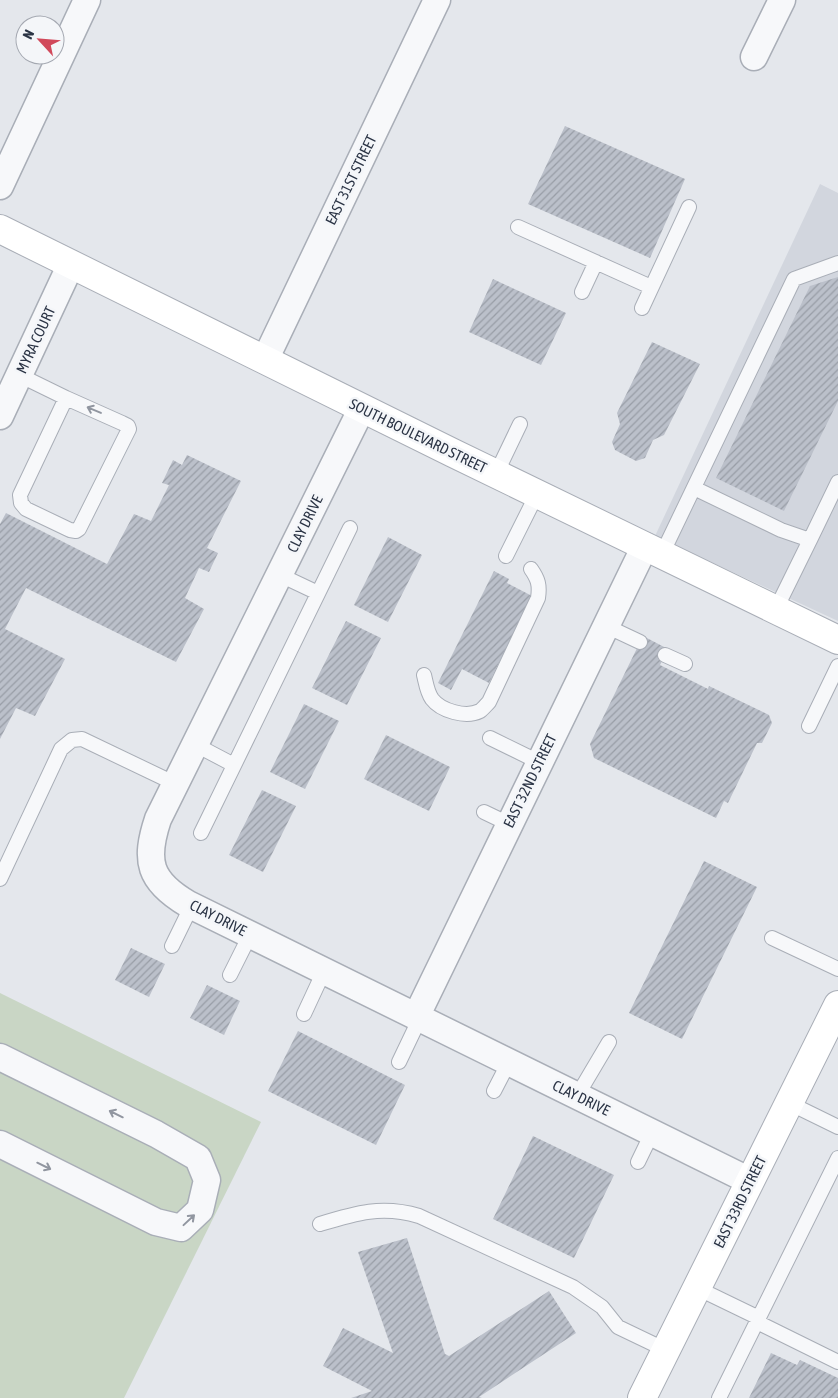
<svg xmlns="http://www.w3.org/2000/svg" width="838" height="1398" font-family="'Asap Condensed',sans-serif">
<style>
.built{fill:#d2d6de}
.grass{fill:#c9d6c5}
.building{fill:url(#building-hatch)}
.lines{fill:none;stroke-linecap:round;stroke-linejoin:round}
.lane-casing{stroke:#a9aeb7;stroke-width:16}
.street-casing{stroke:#a9aeb7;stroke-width:29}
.secondary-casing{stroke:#a9aeb7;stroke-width:30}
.lane{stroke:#f7f8fa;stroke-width:14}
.street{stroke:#f7f8fa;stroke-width:26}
.secondary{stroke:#fff;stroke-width:28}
.oneway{stroke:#9196a0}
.labels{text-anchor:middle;stroke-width:5;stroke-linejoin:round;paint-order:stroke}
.street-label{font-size:15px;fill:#2b3445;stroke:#f4f6f9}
</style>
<defs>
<pattern id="building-hatch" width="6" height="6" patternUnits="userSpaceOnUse" patternTransform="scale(1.25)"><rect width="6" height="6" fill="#bbc0ca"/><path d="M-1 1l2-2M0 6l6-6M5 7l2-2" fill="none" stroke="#989da6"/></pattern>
</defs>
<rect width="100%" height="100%" fill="#e4e7ec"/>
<path class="built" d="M820,184L838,193V621L655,536Z"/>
<path class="grass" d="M0,993L261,1122L124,1398H0Z"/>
<path class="building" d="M565,126L685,179L650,258L528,204Z
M838,277V401L784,511L716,478L810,286Z
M493,279L566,313L541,365L469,332Z
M652,342L700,364L664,435L653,440L645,458L636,461L615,450L612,442L620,424L617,413Z
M187,455L241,481L207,548L218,553L209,572L199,568L185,598L204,609L176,662L26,588L5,629L65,659L35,716L16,708L0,739V524L6,513L107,564L134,514L151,521L169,485L162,483L173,460L182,465Z
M388,537L422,555L388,622L354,605Z
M494,571L509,579L507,583L532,596L489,683L462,669L451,690L438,683Z
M346,621L381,638L347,705L312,688Z
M643,636L668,649L660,665L708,689L709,686L769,715L772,723L762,743H757L728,803L724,801L716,818L594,758L590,744Z
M304,704L339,721L305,789L270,772Z
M386,735L450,767L429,811L364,779Z
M262,790L296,806L263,872L229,855Z
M704,861L757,887L682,1039L629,1013Z
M131,948L165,964L149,997L115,980Z
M207,985L240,1001L224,1035L190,1018Z
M298,1031L405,1085L376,1145L268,1091Z
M533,1136L614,1175L574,1258L493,1219Z
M407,1238L445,1354L449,1356L549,1291L576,1333L479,1397L482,1398H351L372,1391L323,1366L343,1328L393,1353L358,1252Z
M771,1353L797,1365L800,1360L838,1378V1398H749Z"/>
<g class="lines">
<defs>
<path id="lane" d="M518,227L651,287
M582,292L596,262
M642,308L689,207
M19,375L66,398L122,423L128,426L129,429L79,529L76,531L70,530L26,509L21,503L20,495L66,398
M496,474L520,424
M694,488L781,530L810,540L776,609
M810,540L838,482
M662,554L794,279L838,263
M506,556L537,494
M280,575L318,593
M606,626L640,642
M665,655L685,664
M424,675C426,683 427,692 432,699C441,711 466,718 480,711C483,709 486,705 489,702L538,598C540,585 538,579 531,569
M809,726L838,666
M490,738L539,762
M196,745L234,765
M484,812L509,824
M201,833L350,528
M0,879L61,749L72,740L82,739L176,784
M772,938L838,969
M172,946L192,905
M230,975L250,935
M304,1014L324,971
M399,1062L420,1018
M494,1091L509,1062
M577,1096L609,1042
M789,1103L838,1127
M638,1162L652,1133
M320,1224C356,1213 382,1205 419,1216L573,1287L602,1307L618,1327L666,1350
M697,1288L759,1318
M757,1322L838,1362
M719,1398L838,1158"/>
<path id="street" d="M754,57L782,0
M0,186L87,0
M265,360L437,0
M362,408L158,819C144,861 149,881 188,904L750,1181
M0,416L71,264
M416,1017L645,546
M0,1057L156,1134L198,1158L207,1180L200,1210L181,1228L156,1222L0,1144"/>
<path id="secondary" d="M0,229L453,453L838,640
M642,1398L838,1005"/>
</defs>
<use href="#lane" class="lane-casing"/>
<use href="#street" class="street-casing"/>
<use href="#secondary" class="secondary-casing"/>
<use href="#lane" class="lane"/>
<use href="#street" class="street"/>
<use href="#secondary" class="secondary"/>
</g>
<defs><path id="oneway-shaft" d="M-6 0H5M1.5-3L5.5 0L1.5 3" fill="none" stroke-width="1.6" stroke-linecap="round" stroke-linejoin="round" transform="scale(1.25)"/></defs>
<g class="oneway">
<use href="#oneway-shaft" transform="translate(94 410) rotate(-157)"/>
<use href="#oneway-shaft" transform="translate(116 1114) rotate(-154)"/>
<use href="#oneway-shaft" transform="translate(44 1166) rotate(26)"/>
<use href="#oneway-shaft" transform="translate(189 1220) rotate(-43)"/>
</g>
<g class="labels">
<g class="street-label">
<text transform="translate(351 180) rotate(-64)" y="5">EAST 31ST STREET</text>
<text transform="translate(36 340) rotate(-65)" y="5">MYRA COURT</text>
<text transform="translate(418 436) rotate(26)" y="5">SOUTH BOULEVARD STREET</text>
<text transform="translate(305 524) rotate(-64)" y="5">CLAY DRIVE</text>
<text transform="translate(530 781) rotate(-64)" y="5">EAST 32ND STREET</text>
<text transform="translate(218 918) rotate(27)" y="5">CLAY DRIVE</text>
<text transform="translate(581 1098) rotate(26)" y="5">CLAY DRIVE</text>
<text transform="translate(740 1202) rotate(-64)" y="5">EAST 33RD STREET</text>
</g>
</g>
<g transform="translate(40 40) rotate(296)"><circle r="24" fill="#f4f6f9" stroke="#a4a8b1"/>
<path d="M0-4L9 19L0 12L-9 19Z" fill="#d1495b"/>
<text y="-8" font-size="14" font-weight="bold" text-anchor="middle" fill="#2b3445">N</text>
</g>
</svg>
